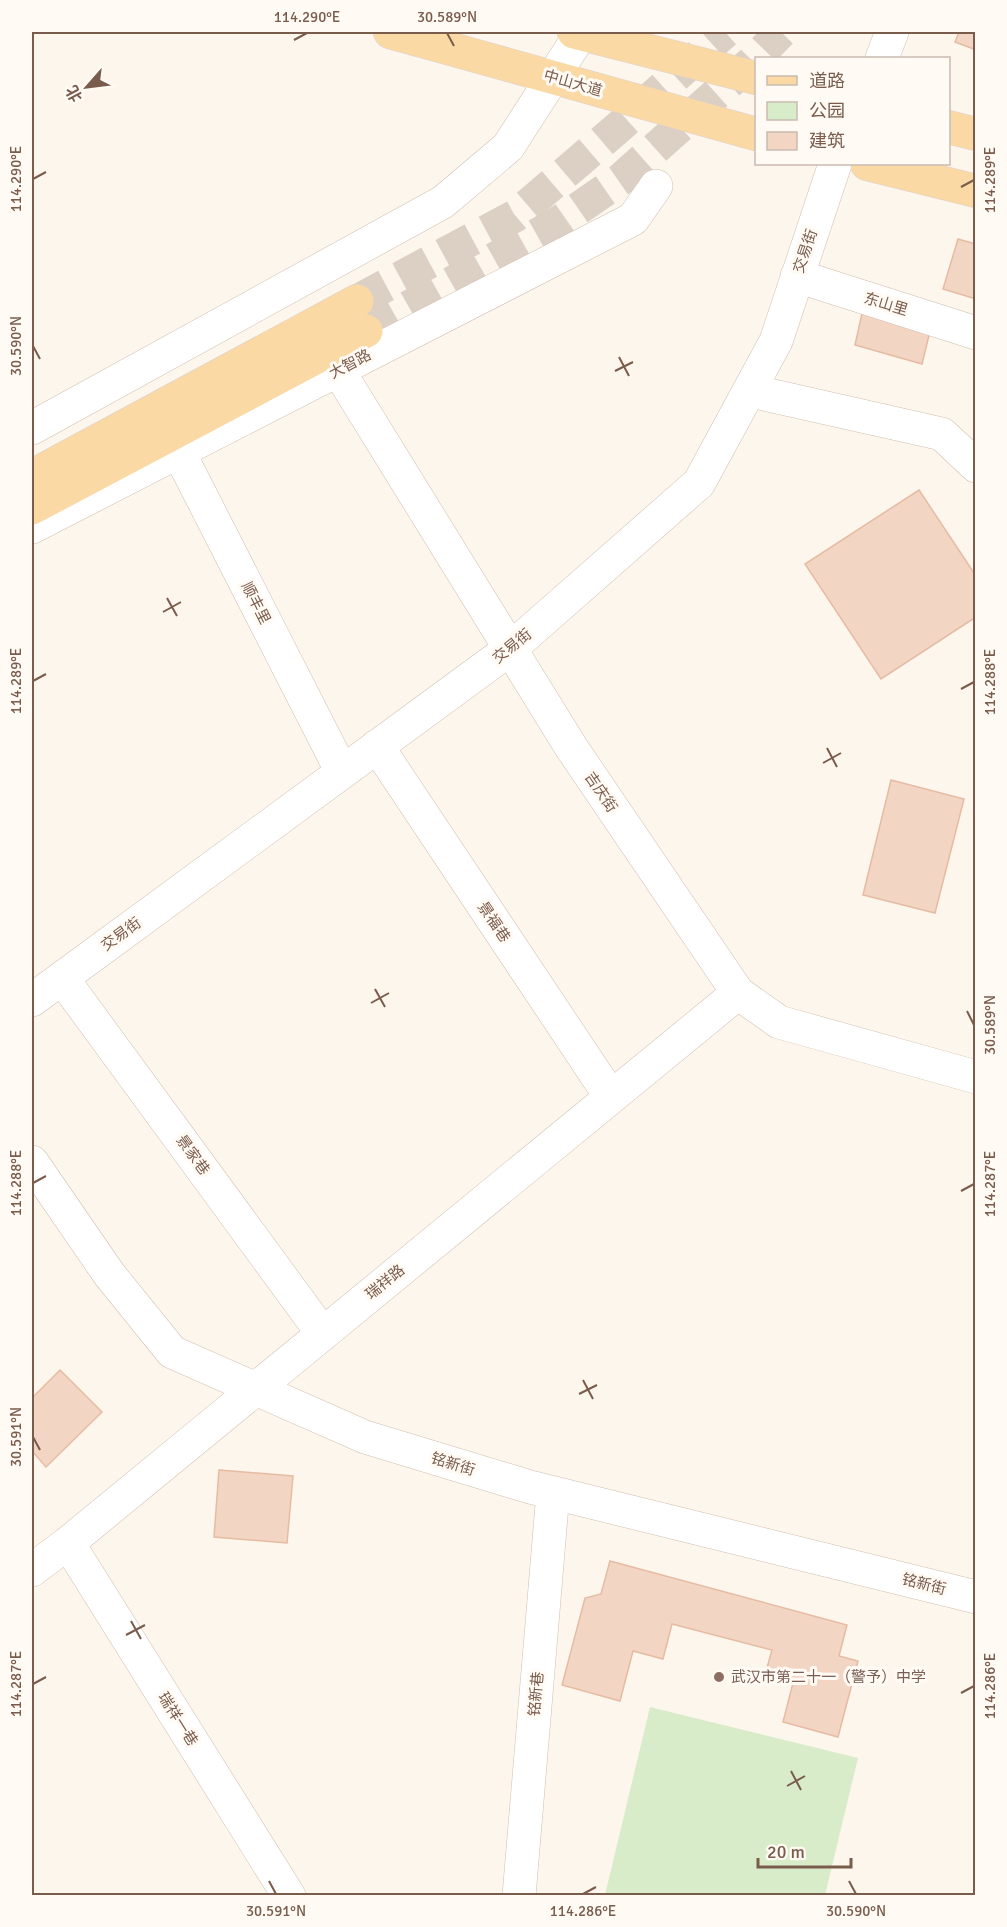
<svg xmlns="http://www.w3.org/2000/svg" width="1007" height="1927" font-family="Signika,'Noto Sans SC',sans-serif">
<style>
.green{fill:#d8ecc9}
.building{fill:#f3d5c3;stroke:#e6bba3;stroke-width:1.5}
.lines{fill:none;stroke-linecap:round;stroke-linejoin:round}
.major-tunnel{stroke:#dcd0c4;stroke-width:33;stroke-dasharray:33 16;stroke-linecap:butt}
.minor-casing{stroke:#d1beb0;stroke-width:34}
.major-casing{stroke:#dad1cd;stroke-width:34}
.minor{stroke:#fff;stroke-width:33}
.major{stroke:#fbd9a5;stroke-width:33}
.ticks{fill:none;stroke:#7a5c4d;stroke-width:2}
.education-dot{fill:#8d6e63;stroke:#fffaf3;stroke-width:2}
.labels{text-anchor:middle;stroke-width:6;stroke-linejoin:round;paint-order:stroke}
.street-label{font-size:15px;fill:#7a5c4d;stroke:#fffaf3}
.education-label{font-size:15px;fill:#785e54;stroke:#fffaf3;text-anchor:start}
.neatline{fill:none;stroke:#7a5c4d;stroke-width:2}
.ticks-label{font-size:15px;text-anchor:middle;fill:#7a5c4d}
</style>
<rect width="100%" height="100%" fill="#fdf6ec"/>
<path class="green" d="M650,1707L858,1758L825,1895H605Z"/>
<path class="building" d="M959,32H976V50L955,42Z
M958,239L976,244V299L943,289Z
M863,309L931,327L922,364L855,345Z
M919,490L976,576V617L881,679L805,564Z
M891,780L964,799L935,913L863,895Z
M60,1370L102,1412L46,1467L32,1451V1398Z
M219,1470L293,1476L287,1543L214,1537Z
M610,1561L847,1625L839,1656L858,1661L838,1737L783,1722L793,1683L765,1675L772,1650L672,1624L663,1659L633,1651L620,1701L562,1685L585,1598L601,1594Z"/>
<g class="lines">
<path class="major-tunnel" d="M357,301L515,216L620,126L725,32
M366,331L556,224L621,179L752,62L781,32"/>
<defs>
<path id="minor" d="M882,58L892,32
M797,276L976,333
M338,370L571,747L738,993L779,1022L976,1077
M751,391L942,434L976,466
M32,428L443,202L508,147L582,32
M170,435L342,772
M32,527L633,219L656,186
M377,746L611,1097
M62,978L323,1334
M32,1000L510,649L699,483L776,341L835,164
M32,1162L109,1274L172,1352L365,1437L530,1487L976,1597
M68,1543L289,1896
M32,1570L68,1543L738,993
M519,1896L553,1493"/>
<path id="major" d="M390,32L756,134
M574,32L756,78
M948,127L976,134
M867,164L976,191
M32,476L357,301
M32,508L366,331"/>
</defs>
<use href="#minor" class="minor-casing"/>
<use href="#major" class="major-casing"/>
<use href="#minor" class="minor"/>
<use href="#major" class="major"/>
</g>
<path class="ticks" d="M447,33L454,46M294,40L307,33M33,179L46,172M961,187L974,180M33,346L40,359M619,357L629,376M615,371L633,362M167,598L177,616M163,612L181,602M33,681L46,674M961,689L974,682M827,748L837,767M823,763L841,753M375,989L385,1007M371,1003L389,993M967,1011L974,1025M33,1183L46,1176M961,1191L974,1184M583,1380L593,1399M579,1394L597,1385M33,1437L40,1450M131,1621L141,1639M126,1635L145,1625M33,1684L46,1677M961,1693L974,1686M791,1771L801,1790M787,1786L805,1776M269,1881L276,1894M849,1881L856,1894M583,1894L596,1887"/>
<circle class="education-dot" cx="719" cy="1677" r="6"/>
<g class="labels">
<g class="street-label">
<text transform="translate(573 83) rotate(16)" y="5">中山大道</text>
<text transform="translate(805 251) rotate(-71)" y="5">交易街</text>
<text transform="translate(886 304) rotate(17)" y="5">东山里</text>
<text transform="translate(350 364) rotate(-28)" y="5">大智路</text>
<text transform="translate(256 603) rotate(63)" y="5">顺丰里</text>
<text transform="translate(512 646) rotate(-39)" y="5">交易街</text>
<text transform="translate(601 792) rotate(56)" y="5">吉庆街</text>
<text transform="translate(494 922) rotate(56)" y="5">景福巷</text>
<text transform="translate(121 934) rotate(-36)" y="5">交易街</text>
<text transform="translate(193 1155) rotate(54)" y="5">景家巷</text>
<text transform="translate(385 1282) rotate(-39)" y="5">瑞祥路</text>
<text transform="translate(453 1464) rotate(17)" y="5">铭新街</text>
<text transform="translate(924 1584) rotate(14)" y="5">铭新街</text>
<text transform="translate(536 1694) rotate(-85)" y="5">铭新巷</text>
<text transform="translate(178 1719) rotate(58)" y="5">瑞祥一巷</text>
</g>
<g class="education-label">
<text x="731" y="1682">武汉市第二十一（警予）中学</text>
</g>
</g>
<rect width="1007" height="1927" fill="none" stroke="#fffaf3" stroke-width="66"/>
<rect x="755" y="57" width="195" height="108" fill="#fffaf3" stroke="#cabbb1" stroke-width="1.5"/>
<rect x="767" y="76" width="30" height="9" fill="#fbd9a5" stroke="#cabbb1" stroke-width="1.5"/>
<text x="809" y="87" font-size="18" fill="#7a5c4d">道路</text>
<rect x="767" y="102" width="30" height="18" fill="#d8ecc9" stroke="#cabbb1" stroke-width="1.5"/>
<text x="809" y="117" font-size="18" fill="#7a5c4d">公园</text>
<rect x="767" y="132" width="30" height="18" fill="#f3d5c3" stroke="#cabbb1" stroke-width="1.5"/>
<text x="809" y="147" font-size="18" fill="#7a5c4d">建筑</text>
<g transform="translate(87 87) rotate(242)" stroke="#fffaf3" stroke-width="4.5" paint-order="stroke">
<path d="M0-4.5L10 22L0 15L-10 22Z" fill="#7a5c4d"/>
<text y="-9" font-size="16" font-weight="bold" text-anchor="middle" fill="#7a5c4d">北</text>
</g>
<path d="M758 1858v9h93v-9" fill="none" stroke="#7a5c4d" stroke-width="3"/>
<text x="767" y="1858" font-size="18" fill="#7a5c4d" stroke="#fffaf3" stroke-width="4.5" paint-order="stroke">20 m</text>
<rect x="33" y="33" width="941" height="1861" class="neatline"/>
<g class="ticks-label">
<text x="307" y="22">114.290°E</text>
<text x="447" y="22">30.589°N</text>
<text transform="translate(16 179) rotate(-90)" y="5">114.290°E</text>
<text transform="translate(990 180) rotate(-90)" y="5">114.289°E</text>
<text transform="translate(16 346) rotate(-90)" y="5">30.590°N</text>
<text transform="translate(16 681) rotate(-90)" y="5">114.289°E</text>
<text transform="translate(990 682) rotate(-90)" y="5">114.288°E</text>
<text transform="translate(990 1025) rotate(-90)" y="5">30.589°N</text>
<text transform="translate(16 1183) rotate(-90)" y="5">114.288°E</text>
<text transform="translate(990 1184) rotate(-90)" y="5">114.287°E</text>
<text transform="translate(16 1437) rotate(-90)" y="5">30.591°N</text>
<text transform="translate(16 1684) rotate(-90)" y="5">114.287°E</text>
<text transform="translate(990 1686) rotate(-90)" y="5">114.286°E</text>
<text x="276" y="1916">30.591°N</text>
<text x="583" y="1916">114.286°E</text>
<text x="856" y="1916">30.590°N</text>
</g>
</svg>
